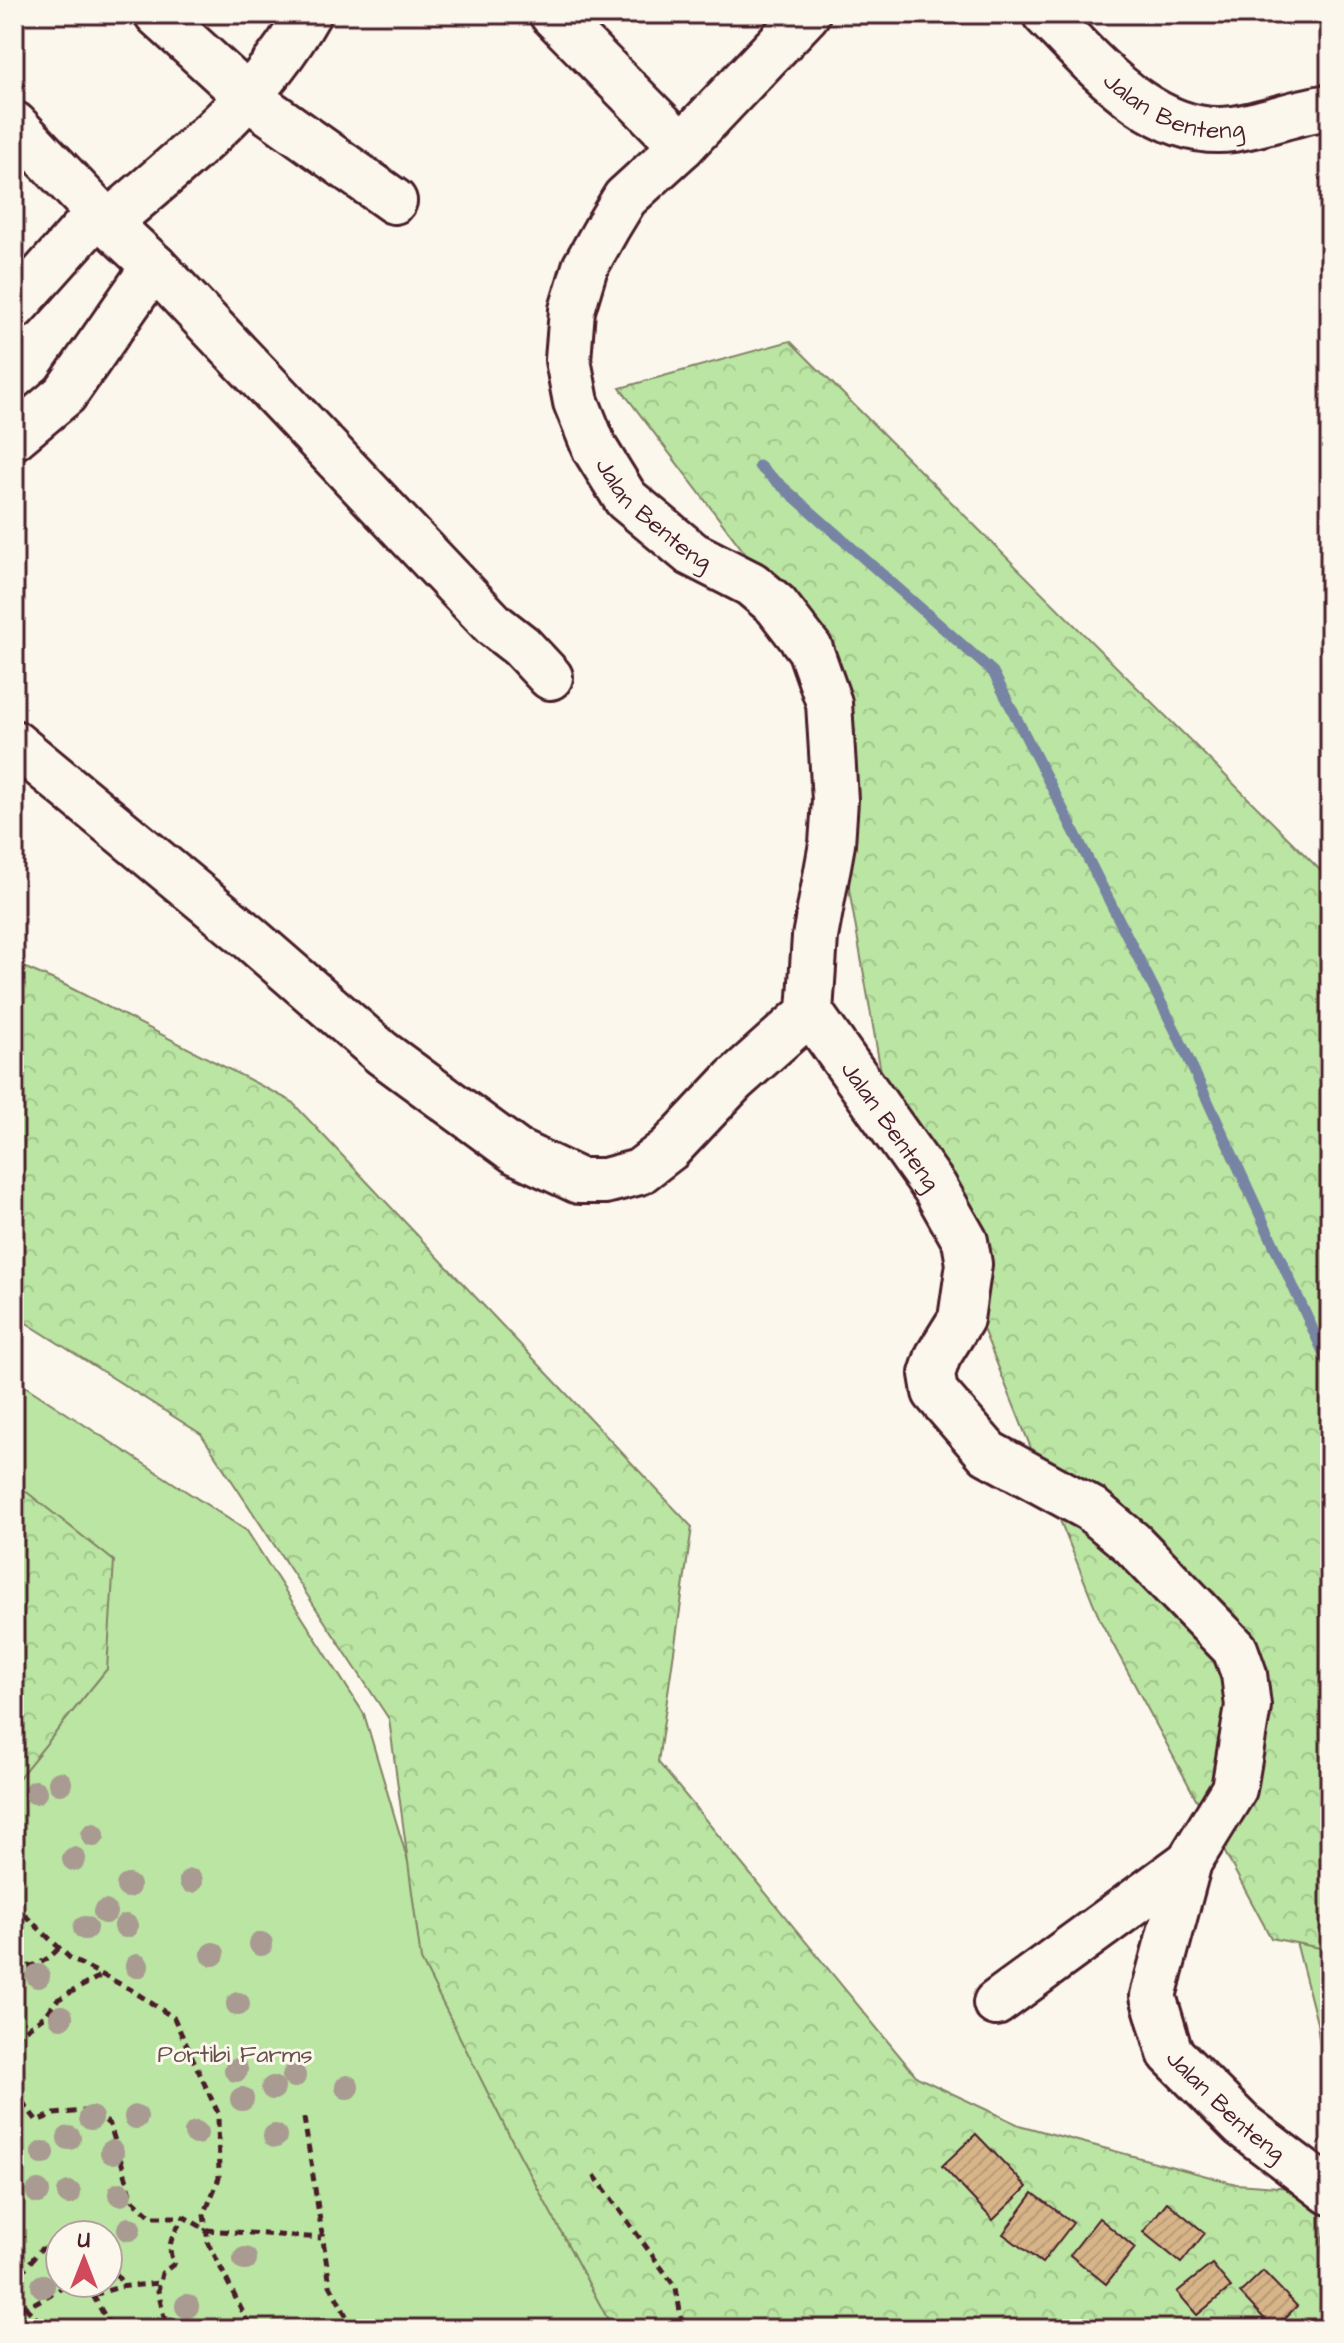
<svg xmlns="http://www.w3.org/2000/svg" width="1344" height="2343" font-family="'Architects Daughter',sans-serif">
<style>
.green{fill:#bae5a2;stroke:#828266;stroke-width:2;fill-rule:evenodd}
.forest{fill:url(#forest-crowns);stroke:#828266;stroke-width:2}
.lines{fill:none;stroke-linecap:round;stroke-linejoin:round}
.stream{stroke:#7884a3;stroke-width:11}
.building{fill:url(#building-hatch);stroke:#4a1f2b;stroke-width:2}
.street-casing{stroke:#4a1f2b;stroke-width:50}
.path{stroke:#4a1f2b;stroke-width:5;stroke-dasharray:8 6;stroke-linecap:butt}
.street{stroke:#fbf7ec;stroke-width:44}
.tree{fill:#a99b92}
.labels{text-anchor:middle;stroke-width:6;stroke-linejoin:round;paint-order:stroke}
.street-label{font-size:24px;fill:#4a1f2b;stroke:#fbf7ec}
.park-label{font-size:24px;fill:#665049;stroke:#fbf7ec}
</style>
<defs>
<pattern id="forest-crowns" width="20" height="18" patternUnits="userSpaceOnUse" patternTransform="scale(2)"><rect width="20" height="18" fill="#bae5a2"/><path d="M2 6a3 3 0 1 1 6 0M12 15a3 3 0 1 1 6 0" fill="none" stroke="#a1c48c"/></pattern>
<pattern id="building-hatch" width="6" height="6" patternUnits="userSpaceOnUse" patternTransform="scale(2)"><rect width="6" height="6" fill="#d7b589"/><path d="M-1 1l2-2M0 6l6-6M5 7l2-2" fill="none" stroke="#ba9b76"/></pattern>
</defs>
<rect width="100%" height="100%" fill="#fbf7ec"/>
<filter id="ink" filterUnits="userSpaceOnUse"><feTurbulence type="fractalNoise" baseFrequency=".0125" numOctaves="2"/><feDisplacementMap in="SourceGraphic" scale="16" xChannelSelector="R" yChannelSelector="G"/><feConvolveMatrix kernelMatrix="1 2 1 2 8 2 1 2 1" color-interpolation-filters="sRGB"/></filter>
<g filter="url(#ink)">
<path class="green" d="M14,1379L247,1531L364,1714L461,2039L620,2329H14ZM60,2235H108V2283H60Z
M1269,1837L1330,1873V2123L1317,2023Z"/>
<path class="forest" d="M790,341L1330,880V1950L1271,1938L1101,1622L882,1078L804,631L620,388Z
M14,963L61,983L291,1101L692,1527L658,1762L917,2077L1019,2125L1236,2184L1319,2190L1330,2329H613L506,2129L421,1960L389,1719L201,1434L14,1315Z
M14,1482L114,1561L107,1669L14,1784Z"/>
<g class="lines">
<path class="stream" d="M759,466L993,672L1177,1034L1330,1367"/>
</g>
<path class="building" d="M976,2134L1027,2187L993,2220L942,2166Z
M1033,2193L1073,2223L1042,2263L1003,2234Z
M1167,2202L1205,2233L1181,2263L1143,2232Z
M1099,2218L1135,2248L1106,2284L1070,2255Z
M1212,2264L1231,2287L1197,2315L1177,2292Z
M1263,2271L1297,2306L1274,2329L1240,2293Z"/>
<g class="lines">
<defs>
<g id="street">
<path d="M157,14L249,98L394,201"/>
<path d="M552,14L682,146"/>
<path id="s1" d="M807,14L682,146L625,198L608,226L585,267L572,310L568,360L576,402L595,449L626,499L692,554L751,584L776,605L810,649L829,703L835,800L832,844L815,937L810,1012L935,1188L965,1241L969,1264L961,1319L938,1356L932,1374L935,1392L988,1453L1091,1509L1132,1543L1235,1649L1244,1674L1248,1706L1234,1789L1189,1862L1153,1996L1170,2053L1242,2125L1330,2192"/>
<path id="s2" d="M1045,14C1094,64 1156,140 1233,129C1266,124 1297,111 1330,107"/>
<path d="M14,124L108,223C183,159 259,101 308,14"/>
<path d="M108,223L154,266L494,625L521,646L550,677"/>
<path d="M14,307L98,213"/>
<path d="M14,437L65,394L154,266"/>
<path d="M14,743L250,938L382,1053L517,1152L579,1181H605L639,1172L669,1149L734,1080L810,1012"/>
<path d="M996,2003L1189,1862"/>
</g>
</defs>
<use href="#street" class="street-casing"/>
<path class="path" d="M14,1905L71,1959L130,1989L174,2018L218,2113L219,2178L204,2215L208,2242L251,2329
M14,1968C35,1967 45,1963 59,1948
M14,2037L46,2015L57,2000L102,1975
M14,2091L37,2121L54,2114L93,2110L110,2125L133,2200L152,2217H183
M304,2118L330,2285L353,2329
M594,2175L676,2288L683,2329
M60,2250L41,2249L17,2278L18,2296L26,2308L71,2283
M108,2262L124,2286
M86,2283L112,2329
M94,2295L119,2287L160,2283
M14,2318L26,2308L47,2329
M171,2329L185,2326
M193,2329L164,2317L158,2291L162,2273L174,2264C165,2245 173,2234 184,2217L207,2230L321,2238"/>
<use href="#street" class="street"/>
</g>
<g class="tree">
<circle cx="60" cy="1783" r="12"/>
<circle cx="35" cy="1792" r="12"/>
<circle cx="93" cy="1835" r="12"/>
<circle cx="74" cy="1859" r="12"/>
<circle cx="191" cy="1881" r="12"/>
<circle cx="128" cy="1886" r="12"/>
<circle cx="105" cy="1912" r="12"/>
<circle cx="126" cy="1926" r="12"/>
<circle cx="85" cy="1928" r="12"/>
<circle cx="261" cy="1944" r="12"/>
<circle cx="213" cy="1954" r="12"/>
<circle cx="137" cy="1966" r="12"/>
<circle cx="38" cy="1976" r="12"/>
<circle cx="238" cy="2004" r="12"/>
<circle cx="61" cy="2017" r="12"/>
<circle cx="236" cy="2070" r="12"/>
<circle cx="294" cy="2076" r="12"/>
<circle cx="347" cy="2087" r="12"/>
<circle cx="273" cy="2088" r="12"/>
<circle cx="242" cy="2099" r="12"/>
<circle cx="136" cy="2117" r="12"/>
<circle cx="91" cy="2118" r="12"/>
<circle cx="196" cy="2133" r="12"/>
<circle cx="275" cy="2136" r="12"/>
<circle cx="69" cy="2138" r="12"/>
<circle cx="112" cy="2152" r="12"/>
<circle cx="43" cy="2153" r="12"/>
<circle cx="38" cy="2192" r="12"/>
<circle cx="69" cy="2193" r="12"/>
<circle cx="120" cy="2194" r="12"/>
<circle cx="129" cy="2229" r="12"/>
<circle cx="245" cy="2259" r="12"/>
<circle cx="43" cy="2286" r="12"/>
<circle cx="187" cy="2306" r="12"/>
</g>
</g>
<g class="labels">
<g class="street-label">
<text dy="8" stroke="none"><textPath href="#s2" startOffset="164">Jalan Benteng</textPath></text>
<text dy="8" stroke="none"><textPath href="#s1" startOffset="616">Jalan Benteng</textPath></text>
<text dy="8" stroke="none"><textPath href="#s1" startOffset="1334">Jalan Benteng</textPath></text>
<text dy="8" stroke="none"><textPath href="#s1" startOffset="2534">Jalan Benteng</textPath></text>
</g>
<g class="park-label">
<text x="235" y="2062">Portibi Farms</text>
</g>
</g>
<rect width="1344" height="2343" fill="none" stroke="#fbf7ec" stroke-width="48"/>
<rect x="24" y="24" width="1296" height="2295" fill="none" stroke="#4a1f2b" stroke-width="3" filter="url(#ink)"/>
<g transform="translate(84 2259)"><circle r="38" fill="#fbf7ec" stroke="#b4a19f" stroke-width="2"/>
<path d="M0-6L14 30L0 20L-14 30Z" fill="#d1495b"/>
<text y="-12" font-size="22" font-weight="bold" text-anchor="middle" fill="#4a1f2b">U</text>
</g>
</svg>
